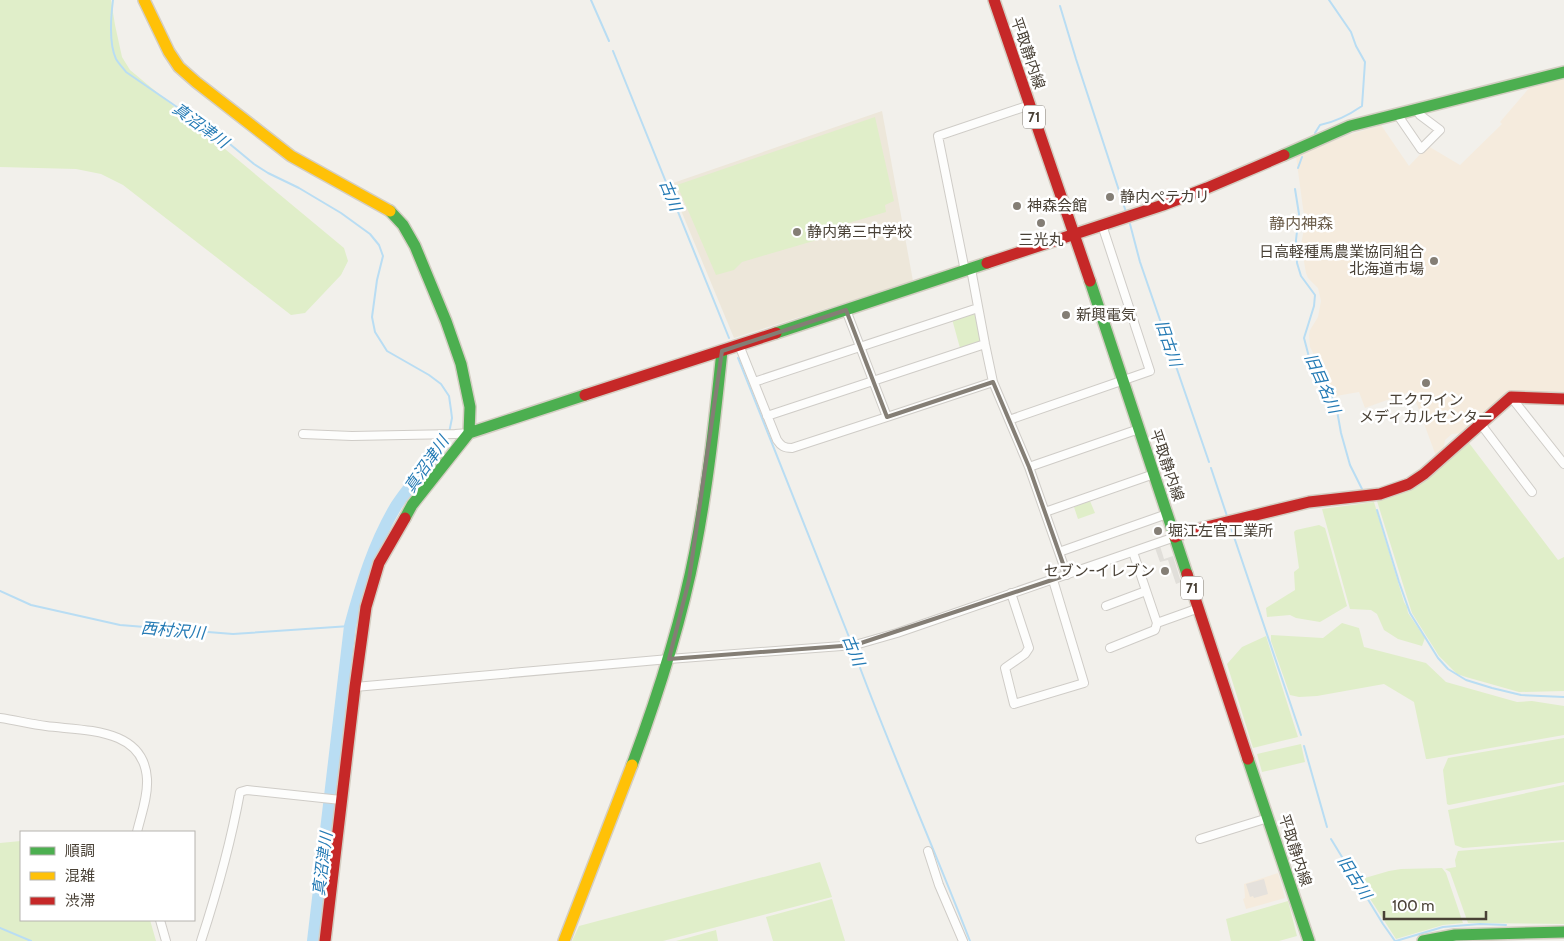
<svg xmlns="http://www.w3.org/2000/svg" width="1564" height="941" font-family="Cabin,'Noto Sans JP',sans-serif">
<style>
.commercial{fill:#f5ebdd}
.industrial{fill:#e5e1dc}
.education{fill:#ede7da}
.green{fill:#e0eec9}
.parking{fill:#e1dfda}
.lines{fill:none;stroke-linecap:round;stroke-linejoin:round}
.stream{stroke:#b9ddf3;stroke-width:2}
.river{stroke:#b9ddf3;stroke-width:12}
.street-casing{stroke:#cfccc7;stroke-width:10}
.fast-casing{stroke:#d4cec3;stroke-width:14}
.slow-casing{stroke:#d4cec3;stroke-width:14}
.jam-casing{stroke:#d4cec3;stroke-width:14}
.street{stroke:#fdfdfc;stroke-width:8}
.fast{stroke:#4caf50;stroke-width:11}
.slow{stroke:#ffc107;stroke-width:11}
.jam{stroke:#c62828;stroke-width:11}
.marked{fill:none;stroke:#847e75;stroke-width:4;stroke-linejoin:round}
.poi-dot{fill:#847e75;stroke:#fff;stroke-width:2}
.labels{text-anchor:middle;stroke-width:5;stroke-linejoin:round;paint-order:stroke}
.shield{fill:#fff;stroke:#807a72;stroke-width:1}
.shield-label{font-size:14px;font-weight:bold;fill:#494136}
.street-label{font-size:15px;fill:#494136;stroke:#fff}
.poi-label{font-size:15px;fill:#494136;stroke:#fff;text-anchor:start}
.water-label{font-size:16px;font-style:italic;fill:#257bb5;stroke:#fff}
.neighbourhood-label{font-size:16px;fill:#6d5f4c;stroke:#fff}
</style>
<rect width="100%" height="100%" fill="#f2f0eb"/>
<path class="commercial" d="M1564,79V394L1551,396L1514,391L1463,433L1452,434L1445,440L1443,451L1436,456L1412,391L1365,408L1359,392L1336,396L1310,347L1309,335L1310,330L1318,317L1321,301L1318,288L1308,278L1306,273L1301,245L1305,223L1296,156L1348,135L1381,125L1409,166L1428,146L1460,165L1502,124L1500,122L1530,87Z
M1278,873L1285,898L1246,909L1243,899L1245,898L1244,884Z"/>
<path class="industrial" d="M1264,879L1268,894L1254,898L1253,896L1250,897L1246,884Z"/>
<path class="education" d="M882,111L913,281L734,338L670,184Z"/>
<path class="green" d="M0,0H111L115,25L122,57L130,70L344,248L348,261L341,275L305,313L291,315L123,185L101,174L76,169L0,167Z
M875,117L894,201L885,205L886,212L825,230L827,237L742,262L734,270L716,275L677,185Z
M974,311L977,314L981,339L979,342L960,348L952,319Z
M1469,443L1558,560L1564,557V691L1519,692L1466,677L1457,674L1439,656L1412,613L1377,501L1417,485Z
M1090,501L1095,513L1078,519L1074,507Z
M1374,502L1404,602L1407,607L1408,613L1425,638L1422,646L1398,639L1384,630L1377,614L1371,610L1350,609L1322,509Z
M1319,525L1325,528L1347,606L1320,622L1296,618L1290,615L1267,617L1266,608L1295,590L1294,572L1299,568L1294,532L1296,530Z
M1342,623L1359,628L1364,647L1426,663L1446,682L1517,702L1532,701L1564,706V735L1428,759H1426L1414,702L1384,684L1317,696L1299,697L1290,695L1271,641V635L1323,638Z
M1266,636L1298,737L1253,748L1227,664L1242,647Z
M1564,738V782L1449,805L1447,804L1443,770L1448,758Z
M1301,744L1305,762L1262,772L1257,754Z
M1564,785V840L1463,848L1455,845L1448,810Z
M21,841V920H150L156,941H0V843Z
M1564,842V924L1468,923L1450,872L1445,869L1456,867L1455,860L1458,851Z
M820,862L832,897L663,941H572L579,926Z
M1442,868L1446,873L1463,923L1443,925L1396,939L1358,880L1389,871L1401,869Z
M832,899L845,941H773L766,917Z
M1288,901L1297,936L1279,941H1231L1226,919Z
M716,930L718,941H676Z"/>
<path class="parking" d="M1160,546L1164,559L1173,556L1181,582L1176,584L1168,560L1160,562L1155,548Z"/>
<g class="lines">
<path class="stream" d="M113,0C111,16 109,44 116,59C119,64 123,68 126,72L225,140L254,164L268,173L299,188L341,213L370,234L379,245L383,256L377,280L372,317L375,332L387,351L429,375L441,384L449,396L451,410L452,418L449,433
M591,0L609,41
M1060,6L1076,59L1126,212
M613,51L729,338
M1315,133L1320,125C1335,122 1349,115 1362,106L1365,62L1356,46L1351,32L1329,0
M1298,168L1302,157
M1295,189L1299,214L1296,240L1297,263L1301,276L1315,295L1314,306L1304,338L1309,357L1336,405L1341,433L1350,465L1362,489
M1130,224L1140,262L1209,462
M738,358L851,642
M434,457L446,437
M1211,468L1227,516
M1377,510L1399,582L1410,613L1438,658L1448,669L1466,680L1492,688L1521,695L1564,697
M1231,528L1301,735
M0,591L31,605L120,625L233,634L350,626
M853,649C889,747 932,843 970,941
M1304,746L1327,827
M1331,839L1383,924L1395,941
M0,928L31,941
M1396,941L1443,927L1480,924L1506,925"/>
<path class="river" d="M313,941L350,626C361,585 374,543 396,506C407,489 421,473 434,457"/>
<defs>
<path id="street" d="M1397,114L1421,149L1440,130L1420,115L1416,109
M971,269L985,344L993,382L1029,467L1067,575
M965,271L938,136L1030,105
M846,310L887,417L993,382
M739,345L777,440C781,446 784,448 792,448L887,417
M754,382L978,308
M1511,397L1564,464
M767,416L985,344
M1009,420L1150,371L1102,225
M1480,423L1532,492
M303,434L352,436L455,434L469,433
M1029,467L1139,429
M1045,512L1154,474
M1059,552L1167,514
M1133,552L1157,623
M1011,593L1029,648L1025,654L1005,668L1014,704L1084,683L1053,580
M1106,606L1146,591
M1110,648L1155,630L1157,623L1199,608
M355,687L669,659L855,645L897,633L1175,537
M0,718C15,720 30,724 46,726C83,731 144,727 147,779C148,797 141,815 137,832
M1200,839L1268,818
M928,851L939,885L963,941
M160,920L166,941
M201,941C217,892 231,842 240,792L247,790L341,800"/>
<path id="fast" d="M1284,155L1350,126L1564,72
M390,211L403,225L415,246L446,321L461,364L470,407L469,433
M1090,281L1187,574
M776,333L987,263
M405,518L412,505L469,433L585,395
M1248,759L1309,941
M632,765C658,695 681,624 695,551C708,485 715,418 722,351
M1423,941L1455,935L1564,932"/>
<path id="slow" d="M144,0L169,52L179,67L196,82L291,156L390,211
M564,941L632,765"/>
<path id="jam" d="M994,0L1090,281
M987,263L1163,205L1207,188L1284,155
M585,395L776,333
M1175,537L1186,532L1309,502L1380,494L1409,484L1424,474L1511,397L1564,399
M1187,574L1248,759
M325,941L355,687L366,607L379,563L405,518"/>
</defs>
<use href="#street" class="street-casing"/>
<use href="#fast" class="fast-casing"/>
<use href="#slow" class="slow-casing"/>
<use href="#jam" class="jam-casing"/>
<use href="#street" class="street"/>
<use href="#fast" class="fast"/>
<use href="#slow" class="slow"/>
<use href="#jam" class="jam"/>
</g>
<path class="marked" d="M846,310L887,417L993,382L1029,467L1067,575L855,645L669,659L689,580L722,351Z"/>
<g class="poi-dot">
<circle cx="1110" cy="197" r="5"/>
<circle cx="1017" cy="206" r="5"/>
<circle cx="1041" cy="223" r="5"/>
<circle cx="797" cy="232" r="5"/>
<circle cx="1434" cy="261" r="5"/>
<circle cx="1066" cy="315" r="5"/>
<circle cx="1426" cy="383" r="5"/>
<circle cx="1158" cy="531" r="5"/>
<circle cx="1165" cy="571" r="5"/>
</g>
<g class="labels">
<g class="shield">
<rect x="1023" y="105.5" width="22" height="23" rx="4"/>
<rect x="1181" y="576.5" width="22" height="23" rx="4"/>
</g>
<g class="shield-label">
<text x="1034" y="122">71</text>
<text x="1192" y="593">71</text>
</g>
<g class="street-label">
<text transform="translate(1028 53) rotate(71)" y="5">平取静内線</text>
<text transform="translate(1167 465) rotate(71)" y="5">平取静内線</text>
<text transform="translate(1295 850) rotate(72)" y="5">平取静内線</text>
</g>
<g class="poi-label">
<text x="1120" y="202">静内ぺテカリ</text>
<text x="1027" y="211">神森会館</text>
<text x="807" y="237">静内第三中学校</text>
<text x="1041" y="245" text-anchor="middle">三光丸</text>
<text x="1424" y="257" text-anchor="end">日高軽種馬農業協同組合<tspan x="1424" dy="17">北海道市場</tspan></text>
<text x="1076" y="320">新興電気</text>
<text x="1426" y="405" text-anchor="middle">エクワイン<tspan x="1426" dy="17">メディカルセンター</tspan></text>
<text x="1168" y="536">堀江左官工業所</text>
<text x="1155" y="576" text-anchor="end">セブン-イレブン</text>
</g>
<g class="water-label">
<text transform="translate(201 125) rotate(36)" y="6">真沼津川</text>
<text transform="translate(671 195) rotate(68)" y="6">古川</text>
<text transform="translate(1169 343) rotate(71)" y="6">旧古川</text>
<text transform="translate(1323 383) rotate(66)" y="6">旧目名川</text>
<text transform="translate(426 464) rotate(-55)" y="6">真沼津川</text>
<text transform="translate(173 630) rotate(5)" y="6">西村沢川</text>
<text transform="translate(854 650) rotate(68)" y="6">古川</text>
<text transform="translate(322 864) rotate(-83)" y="6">真沼津川</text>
<text transform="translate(1355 877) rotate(58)" y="6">旧古川</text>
</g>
<g class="neighbourhood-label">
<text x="1301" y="229">静内神森</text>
</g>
</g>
<rect x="20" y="831" width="175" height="90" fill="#ffffff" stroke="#b6b3af"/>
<rect x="30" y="847" width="25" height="8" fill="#4caf50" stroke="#b6b3af"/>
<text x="65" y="856" font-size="15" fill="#494136">順調</text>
<rect x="30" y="872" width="25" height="8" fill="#ffc107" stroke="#b6b3af"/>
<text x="65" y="881" font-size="15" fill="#494136">混雑</text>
<rect x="30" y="897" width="25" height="8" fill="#c62828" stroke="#b6b3af"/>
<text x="65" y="906" font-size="15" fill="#494136">渋滞</text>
<path d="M1384 911v8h102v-8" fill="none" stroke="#494136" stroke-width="2.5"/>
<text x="1392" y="911" font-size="15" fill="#494136" stroke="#ffffff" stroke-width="4" paint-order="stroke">100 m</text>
</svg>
